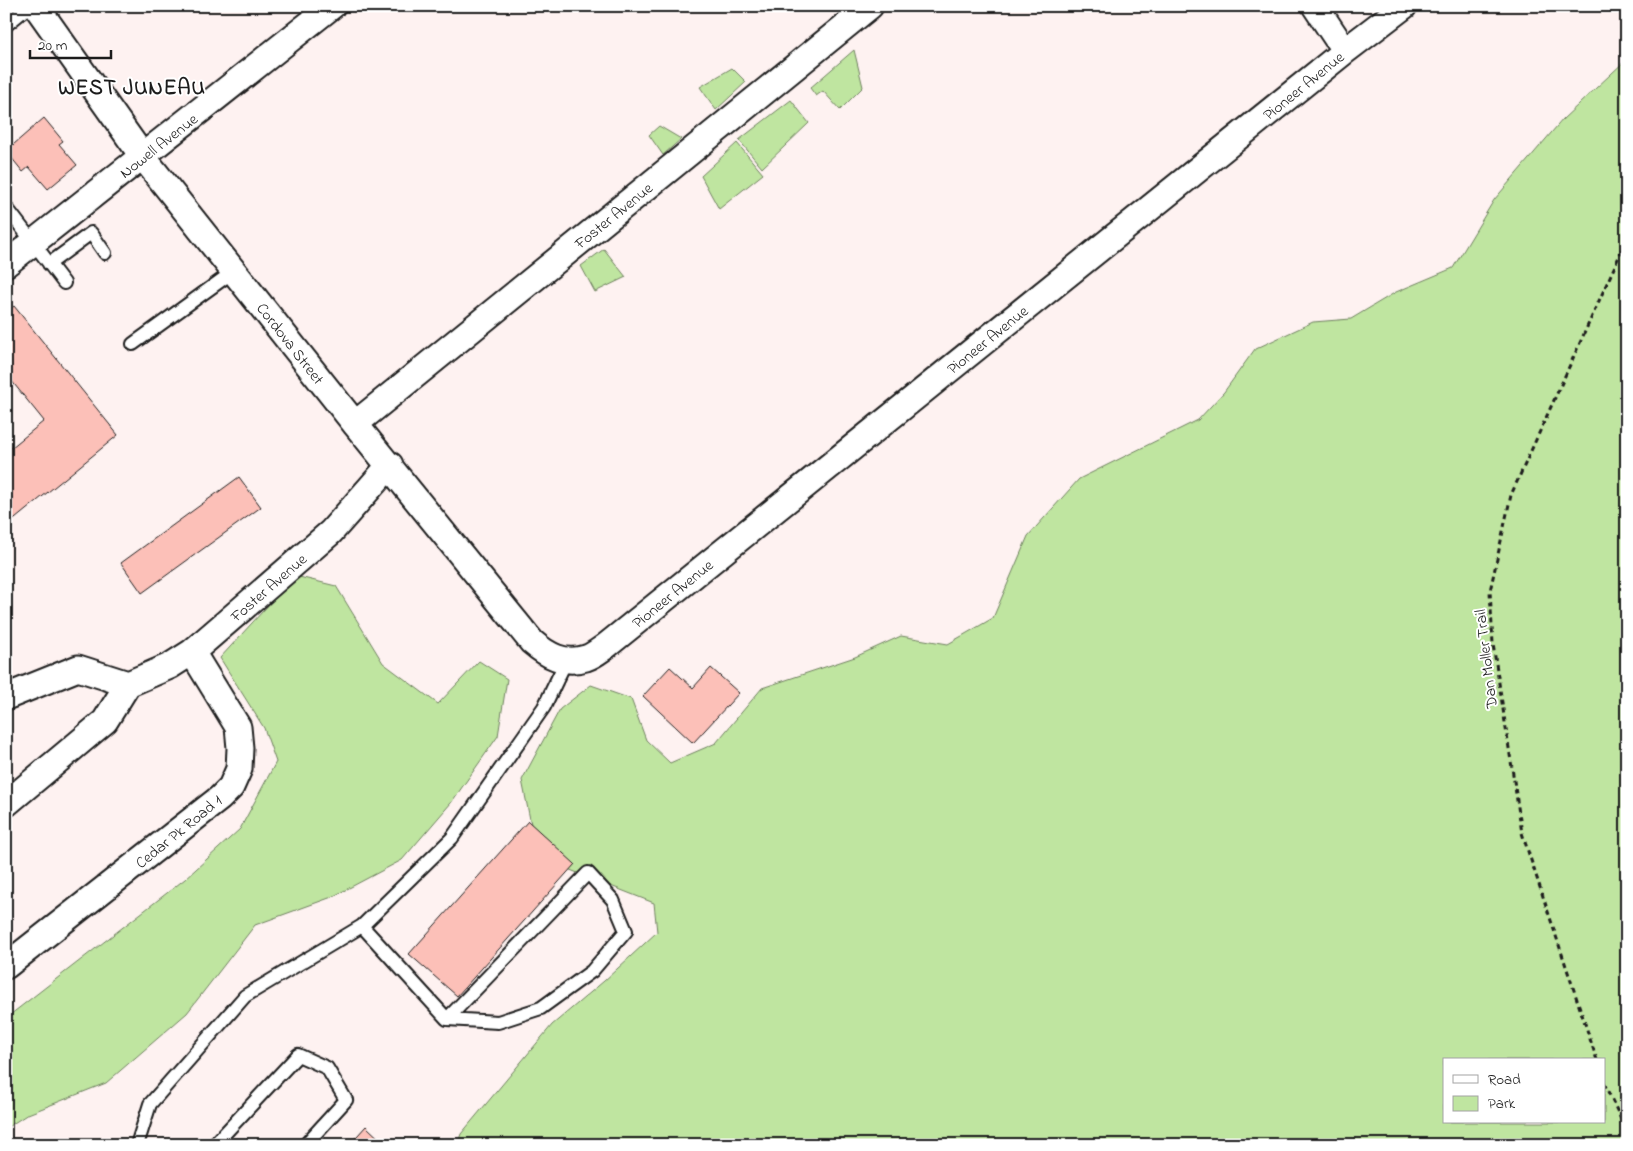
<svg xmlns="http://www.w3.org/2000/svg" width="1633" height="1151" font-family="'Indie Flower',sans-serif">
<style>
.green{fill:#bfe5a0;stroke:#6e805e;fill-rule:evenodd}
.building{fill:#fcc0b8;stroke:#1c1c1c}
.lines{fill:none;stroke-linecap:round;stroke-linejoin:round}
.lane-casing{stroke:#1c1c1c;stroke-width:16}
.street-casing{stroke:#1c1c1c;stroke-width:29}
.path{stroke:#1c1c1c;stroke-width:3;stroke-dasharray:5 4;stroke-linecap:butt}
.lane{stroke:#fff;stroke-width:12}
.street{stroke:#fff;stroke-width:25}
.labels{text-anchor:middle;stroke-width:4;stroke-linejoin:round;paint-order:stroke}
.street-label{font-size:16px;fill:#1c1c1c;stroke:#fff}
.district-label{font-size:21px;font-weight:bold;letter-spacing:1px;fill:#1c1c1c;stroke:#fff}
</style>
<rect width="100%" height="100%" fill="#fef2f1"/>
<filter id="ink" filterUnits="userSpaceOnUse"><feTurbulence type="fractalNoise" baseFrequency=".02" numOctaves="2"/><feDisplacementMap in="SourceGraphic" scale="10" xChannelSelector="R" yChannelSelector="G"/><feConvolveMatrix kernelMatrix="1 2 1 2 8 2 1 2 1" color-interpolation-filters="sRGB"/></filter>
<g filter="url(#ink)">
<path class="green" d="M854,50L863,87L840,110L823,91L816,96L810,88Z
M1627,59V1145H457L461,1134L552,1025L604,981L657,932L654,903L560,866L534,839L522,780L560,709L591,685L631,699L646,740L670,763L716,743L762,688L855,657L901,636L948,644L993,618L1028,536L1079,479L1198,420L1224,392L1255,349L1313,322L1351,319L1396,292L1453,268L1494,200L1563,119ZM1444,1060H1604V1122H1444Z
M732,68L746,82L716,110L700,87Z
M791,100L809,123L762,168L739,140Z
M659,126L681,139L663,155L649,135Z
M737,143L763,174L719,209L701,176Z
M604,249L626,277L595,292L581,266Z
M295,576L336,586L383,663L438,704L479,661L507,679L498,736L451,803L402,860L332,897L255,925L187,1013L106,1083L28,1114L6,1128V1018L185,879L240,829L276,762L264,728L220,658Z"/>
<path class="building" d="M44,118L63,141L59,144L77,165L48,189L29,167L23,172L6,151Z
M14,306L118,435L10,523L6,518V452L44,421L6,374V312Z
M239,477L261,507L142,593L121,563Z
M670,667L693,688L711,668L739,693L693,743L643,696Z
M528,821L575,864L457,996L409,954Z
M366,1126L386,1145H349Z"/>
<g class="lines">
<defs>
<path id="lane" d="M6,25L29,6
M6,207L64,283
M49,264L91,233L105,253
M133,344L234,271
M447,1019L588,873L613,900L626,931L592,971L541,1008L498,1022L447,1019L362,926L452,838L544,707L566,661
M137,1145L150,1104L245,996L362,926
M214,1145L298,1055L327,1068L346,1100L305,1145"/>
<path id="street" d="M36,6L143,157L355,424L532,642C547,655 564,665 586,658C593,656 600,650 606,646L1345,51L1404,6
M1315,6L1345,51
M6,264L332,6
M355,424L870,6
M6,697L78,668L128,684
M6,804L105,721L128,684L170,666L192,652L331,532L390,465
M6,966L220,798L231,787L239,769L240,748L238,727L192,652"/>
</defs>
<use href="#lane" class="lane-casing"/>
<use href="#street" class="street-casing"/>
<path class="path" d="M1597,1060L1522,833L1493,644L1490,591L1511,495L1627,239
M1604,1083L1627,1132"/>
<use href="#lane" class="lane"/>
<use href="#street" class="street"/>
</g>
</g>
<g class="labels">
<g class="street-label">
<text transform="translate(1303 85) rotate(-39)" y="6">Pioneer Avenue</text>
<text transform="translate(158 145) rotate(-38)" y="6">Nowell Avenue</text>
<text transform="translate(613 215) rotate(-39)" y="6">Foster Avenue</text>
<text transform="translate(987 339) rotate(-39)" y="6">Pioneer Avenue</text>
<text transform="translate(291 343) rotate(52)" y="6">Cordova Street</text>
<text transform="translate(268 587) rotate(-41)" y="6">Foster Avenue</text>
<text transform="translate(672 593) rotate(-39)" y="6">Pioneer Avenue</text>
<text transform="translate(1485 659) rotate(-97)" y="6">Dan Moller Trail</text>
<text transform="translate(178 831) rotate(-39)" y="6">Cedar Pk Road 1</text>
</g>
<g class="district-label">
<text x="132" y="94">WEST JUNEAU</text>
</g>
</g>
<rect width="1633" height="1151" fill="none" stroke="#fff" stroke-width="25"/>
<rect x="12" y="12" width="1608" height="1126" fill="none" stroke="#1c1c1c" stroke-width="2" filter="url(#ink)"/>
<rect x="1443" y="1058" width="162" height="65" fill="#ffffff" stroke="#a4a4a4"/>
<rect x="1453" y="1075" width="25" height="8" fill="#ffffff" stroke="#a4a4a4"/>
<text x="1488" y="1084" font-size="15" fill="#1c1c1c">Road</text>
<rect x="1453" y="1096" width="25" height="15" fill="#bfe5a0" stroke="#a4a4a4"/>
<text x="1488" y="1108" font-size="15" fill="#1c1c1c">Park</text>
<path d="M30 50v8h81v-8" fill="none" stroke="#1c1c1c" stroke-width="2.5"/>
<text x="38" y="50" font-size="15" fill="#1c1c1c" stroke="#ffffff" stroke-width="4" paint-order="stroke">20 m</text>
</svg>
